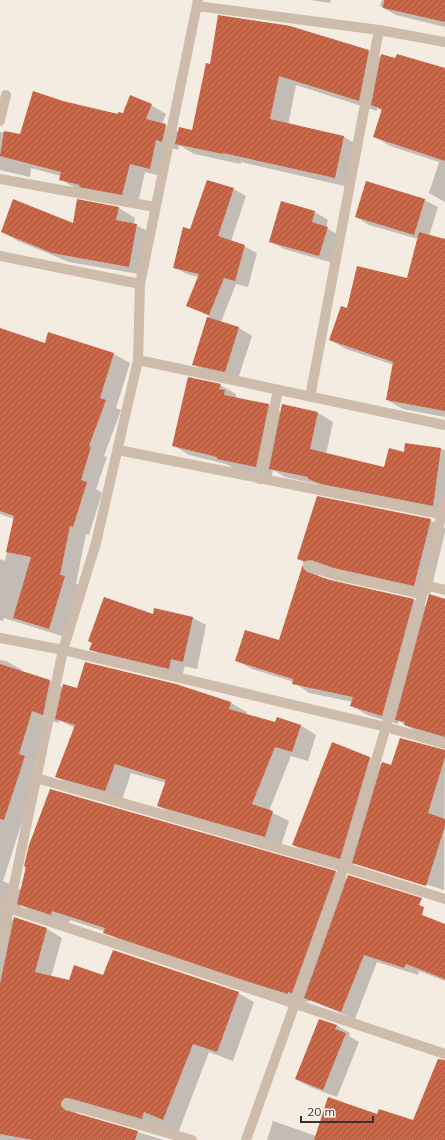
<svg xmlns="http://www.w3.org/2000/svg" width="445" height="1140" font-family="Mulish,sans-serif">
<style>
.shadow{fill:#0003}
.building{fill:url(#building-hatch)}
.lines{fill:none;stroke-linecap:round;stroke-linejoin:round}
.minor{stroke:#cdbbac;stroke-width:10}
</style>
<defs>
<pattern id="building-hatch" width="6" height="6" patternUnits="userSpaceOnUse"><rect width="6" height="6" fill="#c8694b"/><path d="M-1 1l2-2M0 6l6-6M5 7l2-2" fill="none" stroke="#a4573f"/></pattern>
</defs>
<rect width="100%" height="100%" fill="#f4ebe1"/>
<path class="shadow" d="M311,0H331L330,3Z
M382,0H445V27L396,15L380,6Z
M219,16L286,25L368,51L381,58L396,59L445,69V202L429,193L439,162L390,146L375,137L383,111L377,108V111L296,85L288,125L344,137L361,147L353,188L241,162V164L194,154L179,145L178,150L172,148L165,177L145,172L138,203L75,188L60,179L61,176L31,168L30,177L0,170V132L21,135L63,102L119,115L151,105L166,114L162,124L179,132L193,131L211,65Z
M234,189L246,196L231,241L244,246L257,253L248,287L236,284L221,322L239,328L252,336L238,379L207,372L193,364L209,316L187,305L198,277L187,274L174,267L191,230Z
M424,200L438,207L429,236L445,240V417L403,409L387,400L394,365L346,349L330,340L348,309L407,279L418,239L369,225L356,217Z
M78,201L119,208L135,218L134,224L153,234L145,275L69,262L18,241L2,232L73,225Z
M315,212L328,220L326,228L341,236L333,263L284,249L270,241Z
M0,329L46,344L114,354L130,363L116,408L121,410L104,456L107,457L96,489L102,493L89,535L86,534L76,584L81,586L65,637L4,618L3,621L0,620V559L5,561L14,519L0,514Z
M220,385L236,394V398L268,405L281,412L318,413L333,422L326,454L385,468L405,453L406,444L442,449L445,451V513L324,488L317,484L285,477L273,470L272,476L234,468L226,464L189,455L173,445Z
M430,520L445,528V532L430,594L350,576L318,573V577L414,600L427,607L445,600V742L420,734L399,721L398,724L367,715L352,706L353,702L309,693L294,682L252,669L236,660L280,642L304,562L298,559Z
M154,615L193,618L206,625L197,669L185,666L182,676L104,657L91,649Z
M0,660L6,661L22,670L21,672L50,681L63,688L77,690L176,685L231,703L247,712L246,715L276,723L300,725L316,735L308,761L291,756L269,811L289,821L281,846L174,815L158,806L166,783L131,773L122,800L72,786L56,776L75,728L59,720V723L48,720L34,763L40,766L3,881L21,890L30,846L335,872L353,882L350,888L445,925V981L419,971L418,975L377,962L355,1019L310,1000L309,1002L306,1001L305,1003L122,942L104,931L70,920L68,924L35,913L21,905L20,908L14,907L10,919L47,929L62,938L51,977L70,981L104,976L238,993L254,1002L233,1061L209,1052L178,1133L76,1111L77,1114L164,1140H0Z
M333,744L370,758L382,765L391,767L445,751L444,890L372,867L356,857L353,866L307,853L293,845Z
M336,1025L350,1033L349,1036L359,1042L337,1097L310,1087L296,1079Z
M445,1068V1140H267L273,1121L316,1136L378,1115L413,1121Z"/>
<path class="building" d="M384,0H445V22L383,8Z
M218,15L290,26L369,50L359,101L279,76L270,119L344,136L335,178L223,153V154L175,144L179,127L192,130L206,63L210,64Z
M381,54L395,58L397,54L445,68V161L373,137L382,109L371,105Z
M33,91L63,101L118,114V112L123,113L130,95L152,104L146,119L166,124L162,142L156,140L150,169L130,164L122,195L79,187L80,185L59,180L61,172L0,156L4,131L20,134Z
M207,180L234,188L218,236L245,245L235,281L224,278L209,315L186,306L199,274L173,268L183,227L190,229Z
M366,181L425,199L414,235L355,217Z
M13,199L73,223L77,199L119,207L116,220L137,224L129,267L52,253L1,232Z
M281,201L315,211L312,222L328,227L319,256L269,242Z
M419,232L445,239V411L386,400L393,362L329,340L341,306L347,308L357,266L407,278Z
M207,317L239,327L225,372L192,365Z
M0,328L45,343L48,332L114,353L100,398L106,400L89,446L91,447L81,480L87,482L73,527L70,526L60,575L65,576L49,629L13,618L31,557L6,552L14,516L0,511Z
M188,377L221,384L219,389L225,390L224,395L269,404L256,467L217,459V457L172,446Z
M282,404L318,412L310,449L384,467L389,448L404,452L405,443L441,448L433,506L321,484L308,479V477L269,469Z
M317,496L431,519L414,586L334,568L311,560L305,561L303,564V568L307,572L330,580L414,599L382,716L350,706L353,697L292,684L293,679L235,661L245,630L279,640L304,561L297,559Z
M429,594L445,599V737L404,725L405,722L395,720Z
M104,597L153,614L154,608L193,617L183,662L171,659L169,669L89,650L92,643L88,641Z
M85,662L176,684L231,702L229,709L275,722L277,717L301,725L292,752L275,747L252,804L273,811L265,837L157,806L166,780L115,764L105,791L55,777L75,725L55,719L63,684L77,688Z
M0,664L50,680L43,715L32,711L19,754L25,756L4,820L0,819Z
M400,738L445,750V757L428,813L445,819V826L426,886L352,863L382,762L391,765Z
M332,742L370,757L340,859L292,845Z
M50,789L336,871L292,993L288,992V994L243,980L103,933L105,928L52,911L51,915L17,904L26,867L24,866L29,845Z
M348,875L422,898L419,905L424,907L422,915L445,924V979L406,964L404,968L364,955L341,1012L304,998Z
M14,917L47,928L35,972L69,980L74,965L103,975L113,950L239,992L217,1052L193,1044L163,1120L144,1112L142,1119L69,1098H65L61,1102V1106L65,1110L138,1131L135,1140H33L0,1134V984Z
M319,1019L337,1025L335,1029L346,1033L323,1090L295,1079Z
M438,1059L445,1060V1140H314L328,1097L377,1114L379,1109L413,1120Z"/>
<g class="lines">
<path class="minor" d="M197,6L379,30L445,42
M0,121L6,95
M0,179L155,207
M0,256L140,284
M138,360L445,425
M310,397L379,30
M118,450L445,515
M260,479L278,390
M309,566L332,574L422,594
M425,585L445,590
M0,638L63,650L386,727L445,744
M36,778L344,867L445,899
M0,905L445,1054
M0,952L63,650L96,543L138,360L140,284L198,0
M67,1104L192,1140
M246,1140L344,867L386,727L425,585L445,499"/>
</g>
<path d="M301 1116v6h72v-6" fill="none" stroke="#3b302b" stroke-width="2"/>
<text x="307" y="1116" font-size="12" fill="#3b302b" stroke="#fbf5ee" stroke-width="3" paint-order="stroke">20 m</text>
</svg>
